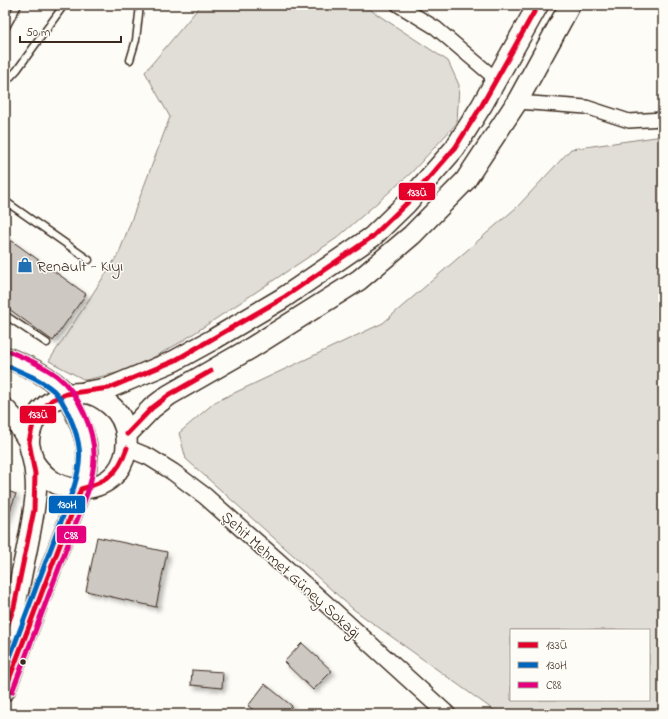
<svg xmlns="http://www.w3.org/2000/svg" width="668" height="719" font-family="'Indie Flower',sans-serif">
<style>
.green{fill:#e1ded7;stroke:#8e847a;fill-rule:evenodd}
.building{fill:#cdc8c2;stroke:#3b2a1e;filter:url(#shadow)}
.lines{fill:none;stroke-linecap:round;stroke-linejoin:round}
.service-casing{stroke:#3b2a1e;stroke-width:9}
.minor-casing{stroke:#3b2a1e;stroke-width:16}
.tertiary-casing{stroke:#3b2a1e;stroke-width:19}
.primary-casing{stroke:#3b2a1e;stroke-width:23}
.service{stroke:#fdfcf7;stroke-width:6}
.minor{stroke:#fdfcf7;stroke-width:13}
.tertiary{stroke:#fdfcf7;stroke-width:16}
.primary{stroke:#fdfcf7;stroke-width:20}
.bus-1-casing{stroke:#fdfcf7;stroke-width:8}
.bus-2-casing{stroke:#fdfcf7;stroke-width:8}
.bus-3-casing{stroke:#fdfcf7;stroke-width:8}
.bus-1{stroke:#e4002b;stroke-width:5}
.bus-2{stroke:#0065bd;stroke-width:5}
.bus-3{stroke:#e5007d;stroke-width:5}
.bus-dot{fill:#3b2a1e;stroke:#fdfcf7;stroke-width:1.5}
.labels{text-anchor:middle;stroke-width:3;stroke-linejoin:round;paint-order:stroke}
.poi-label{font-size:16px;fill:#3b2a1e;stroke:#fdfcf7;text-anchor:start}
.street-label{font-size:16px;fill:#3b2a1e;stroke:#fdfcf7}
.line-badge{stroke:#fdfcf7;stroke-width:1.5}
.badge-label{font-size:11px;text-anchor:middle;font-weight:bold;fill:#fff}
</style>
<defs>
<filter id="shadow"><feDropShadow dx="3.5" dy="3.5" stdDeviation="2" flood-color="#0004"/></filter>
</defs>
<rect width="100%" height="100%" fill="#fdfcf7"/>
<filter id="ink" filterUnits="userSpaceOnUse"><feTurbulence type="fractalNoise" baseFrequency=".025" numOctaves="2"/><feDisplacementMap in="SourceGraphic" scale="8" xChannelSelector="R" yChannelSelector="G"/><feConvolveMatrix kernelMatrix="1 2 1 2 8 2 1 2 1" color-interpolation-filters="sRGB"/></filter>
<g filter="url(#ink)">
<path class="green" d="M201,5H363L448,61L459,85L457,123L411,173L337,238L181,342L131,370L85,380L49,361L119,253L170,117L145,72Z
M663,136V714H499L353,609L186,459L179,433L215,402L383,323L517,207L571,149ZM511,630H649V700H511Z"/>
<path class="building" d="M5,236L86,294L53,341L5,306Z
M5,490L16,494L5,524Z
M97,537L167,552L156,607L86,591Z
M302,643L332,671L313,690L284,662Z
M192,670L223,672L222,688L191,685Z
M265,684L292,706L285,714H259L248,706Z"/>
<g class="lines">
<defs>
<path id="service" d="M5,29L18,5
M130,60L136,40L140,5
M5,83L17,70L64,5
M5,201L89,260
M5,315L47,343"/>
<path id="minor" d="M398,5L436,28L497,80
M517,102L586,107L629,121L663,119"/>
<path id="tertiary" d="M127,448L149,457L173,472L205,496L324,602L447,714"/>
<path id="primary" d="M5,357C26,366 50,375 65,393C70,398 72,406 75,412C89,442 91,458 81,489L5,690
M85,392L109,388L174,361L214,339L283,298L372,237L407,203L455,148L482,105L538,5
M5,409L16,421L29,442
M127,434L152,408L169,395L251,348L359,280L412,235L465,181L517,102L570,5
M5,632C8,623 12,615 15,606C19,588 22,570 26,553C30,532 35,511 36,490C36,480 35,469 33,460C32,454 29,447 29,442C29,437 31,429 33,424C41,403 62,392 83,393C93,393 103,399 110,405C130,421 132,453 116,473C99,492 66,494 47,477C42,473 37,467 33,461"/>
</defs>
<use href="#service" class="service-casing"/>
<use href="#minor" class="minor-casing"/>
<use href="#tertiary" class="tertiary-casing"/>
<use href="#primary" class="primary-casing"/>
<use href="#service" class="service"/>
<use href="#minor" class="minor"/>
<use href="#tertiary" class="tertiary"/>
<use href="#primary" class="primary"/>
<defs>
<path id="bus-1" d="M127,434L152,408L169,395L211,371
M5,632L14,607L34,510L35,474L29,442L33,424L41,410L52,400L66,394L109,388L174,361L283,298L372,237L407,203L455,148L482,105L538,5
M5,690L81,489C107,482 118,474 127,448"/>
<path id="bus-2" d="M5,365C22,372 40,379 54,391C61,398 65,406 69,415C81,442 83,458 74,487L5,670"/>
<path id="bus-3" d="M8,351C25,358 42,365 57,376C79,393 95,431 94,458C94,470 91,481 88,491L12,692"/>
</defs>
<use href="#bus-1" class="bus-1-casing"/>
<use href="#bus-2" class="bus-2-casing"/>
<use href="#bus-3" class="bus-3-casing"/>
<use href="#bus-1" class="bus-1"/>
<use href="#bus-2" class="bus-2"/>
<use href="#bus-3" class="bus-3"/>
</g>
</g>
<defs>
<symbol id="shop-bare" viewBox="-9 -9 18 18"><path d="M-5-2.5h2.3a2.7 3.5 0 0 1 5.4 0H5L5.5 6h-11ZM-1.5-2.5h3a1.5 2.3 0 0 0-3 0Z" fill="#1f6fb2" stroke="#fdfcf7" stroke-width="2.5" paint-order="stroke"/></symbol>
</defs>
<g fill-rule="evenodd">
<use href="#shop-bare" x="14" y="254" width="22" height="22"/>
</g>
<circle class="bus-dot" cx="23" cy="662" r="3.5"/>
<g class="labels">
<g class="poi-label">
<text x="37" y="271">Renault - Kıyı</text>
</g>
<g class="street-label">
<text transform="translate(292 574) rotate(42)" y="6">Şehit Mehmet Güney Sokağı</text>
</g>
</g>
<g class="line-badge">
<rect x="398" y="182" width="38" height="19" rx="4" fill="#e4002b"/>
<rect x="19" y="405" width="38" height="19" rx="4" fill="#e4002b"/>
<rect x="48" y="495" width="38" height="19" rx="4" fill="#0065bd"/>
<rect x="56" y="525" width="31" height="19" rx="4" fill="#e5007d"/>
</g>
<g class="badge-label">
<text x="417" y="196">133Ü</text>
<text x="38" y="418">133Ü</text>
<text x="67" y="508">130H</text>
<text x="71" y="539">C88</text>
</g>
<rect width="668" height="719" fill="none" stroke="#fdfcf7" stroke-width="20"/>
<rect x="10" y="10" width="648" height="699" fill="none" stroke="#3b2a1e" stroke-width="1.5" filter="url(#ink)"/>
<rect x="510" y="629" width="140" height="72" fill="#fdfcf7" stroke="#afa8a0"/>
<rect x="518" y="642" width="20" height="6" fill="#e4002b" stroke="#afa8a0"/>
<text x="546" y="649" font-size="12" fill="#3b2a1e">133Ü</text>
<rect x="518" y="662" width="20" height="6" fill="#0065bd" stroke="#afa8a0"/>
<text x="546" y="669" font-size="12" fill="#3b2a1e">130H</text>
<rect x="518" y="682" width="20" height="6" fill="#e5007d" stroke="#afa8a0"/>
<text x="546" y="689" font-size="12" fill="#3b2a1e">C88</text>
<path d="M20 36v6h101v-6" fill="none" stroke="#3b2a1e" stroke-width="2"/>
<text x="26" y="36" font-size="12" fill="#3b2a1e" stroke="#fdfcf7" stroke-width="3" paint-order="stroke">50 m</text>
</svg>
